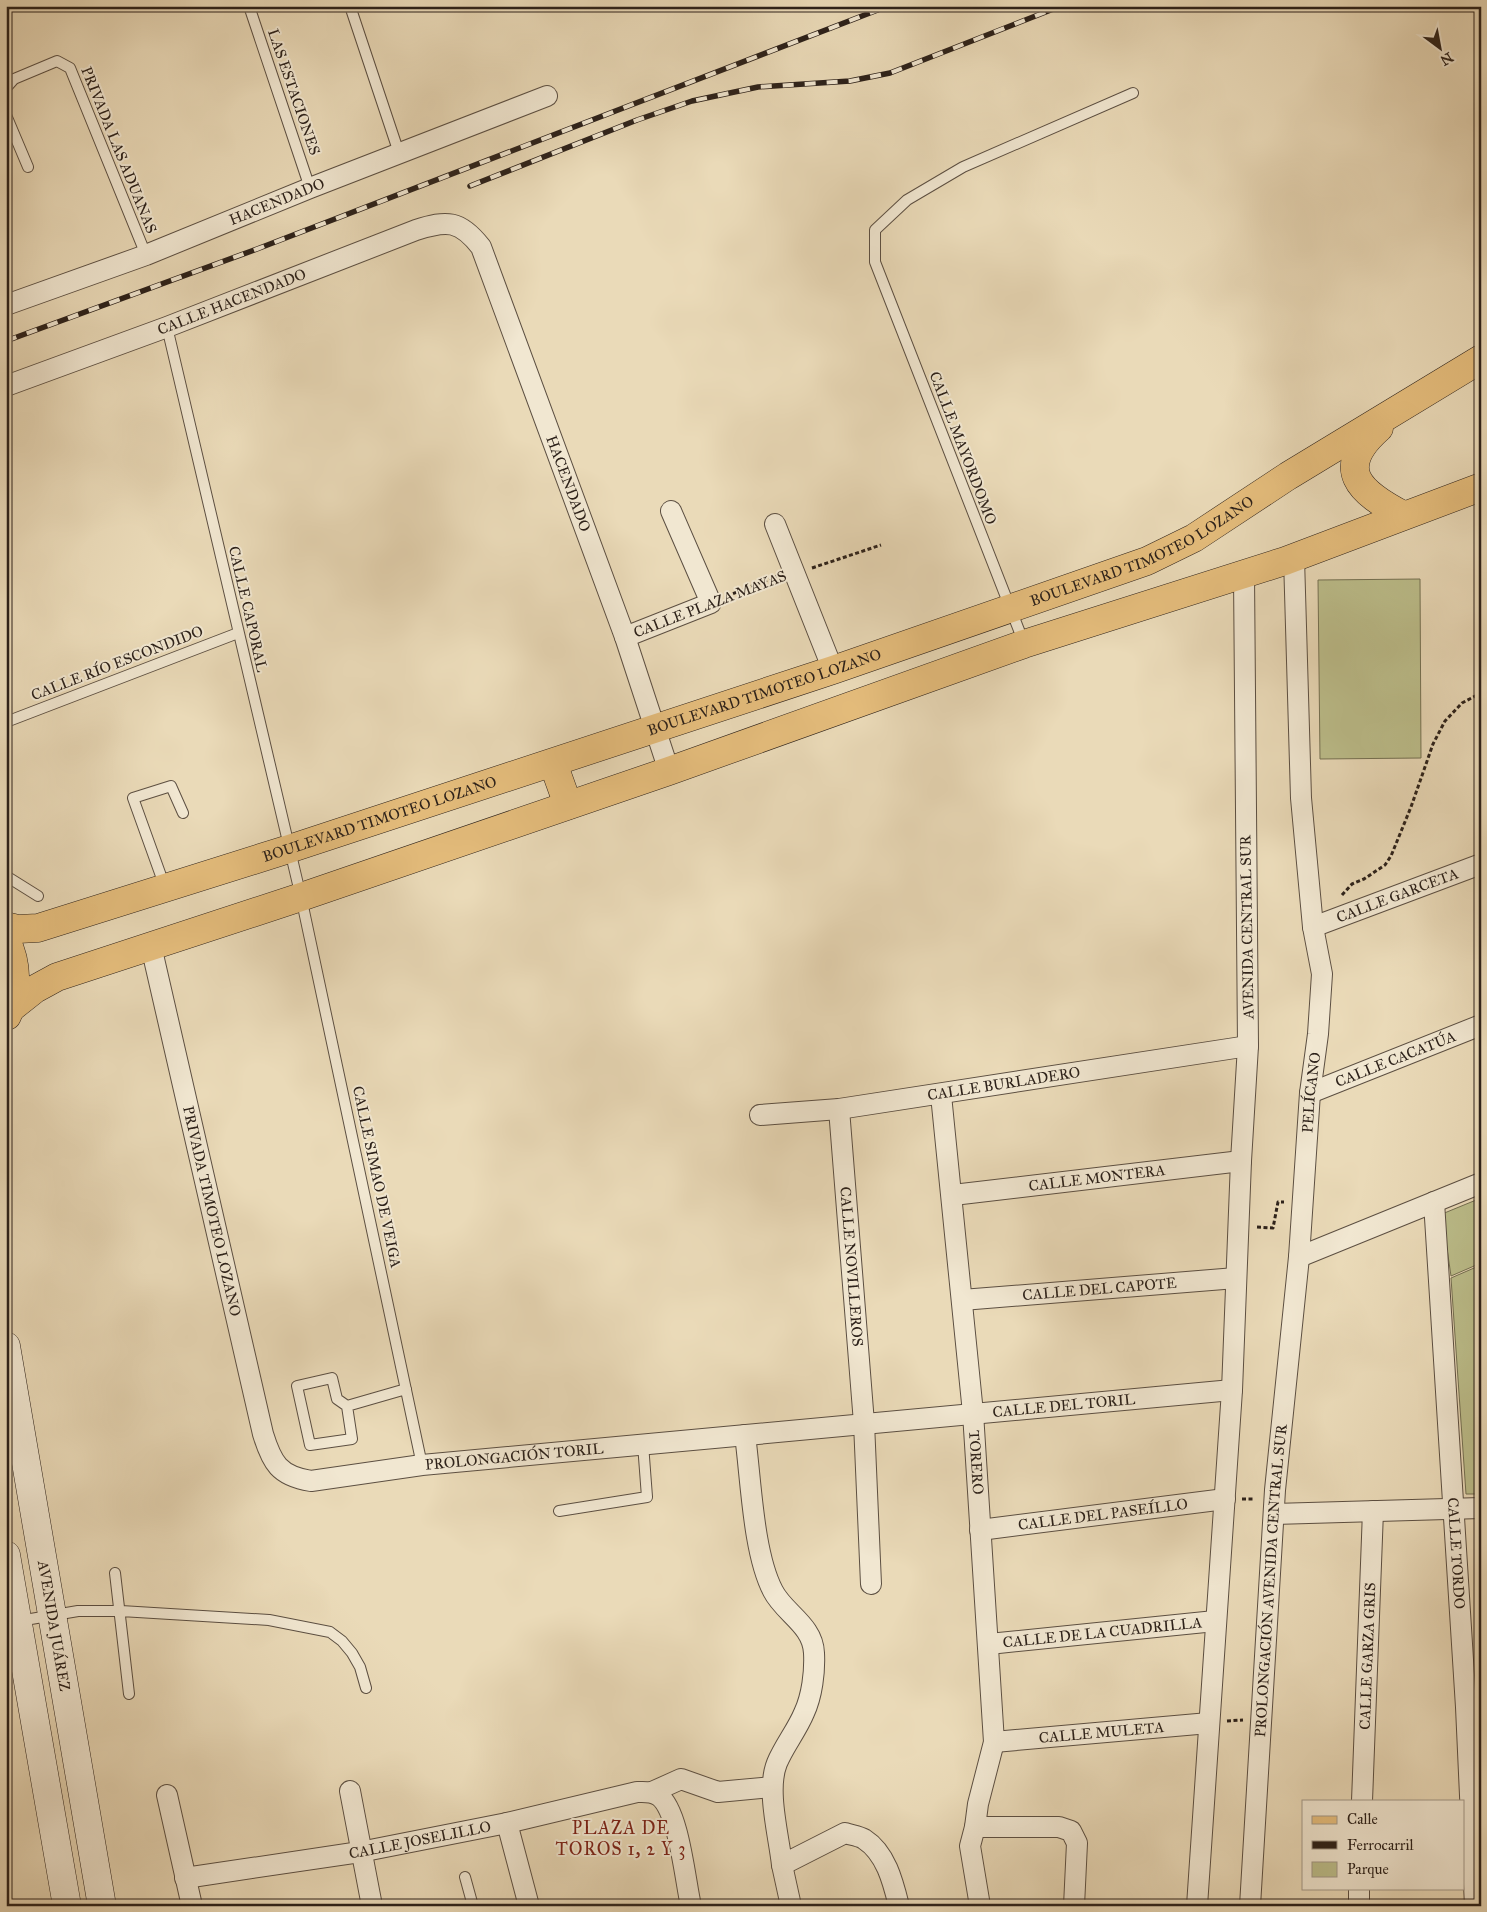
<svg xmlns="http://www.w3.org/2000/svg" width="1487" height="1912" font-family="'IM FELL Great Primer',serif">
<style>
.green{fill:#bcbe8b;stroke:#747052}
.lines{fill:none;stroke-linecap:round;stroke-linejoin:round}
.lane-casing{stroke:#5c4f42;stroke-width:12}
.street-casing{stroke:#5c4f42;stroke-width:22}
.secondary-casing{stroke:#2c211a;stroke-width:29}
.primary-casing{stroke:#2c211a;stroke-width:29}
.path{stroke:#2c211a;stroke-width:3;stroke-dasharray:4 2.5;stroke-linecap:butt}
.lane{stroke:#f1e7d1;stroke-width:10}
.street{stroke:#f1e7d1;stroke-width:20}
.secondary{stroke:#f1e7d1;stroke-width:28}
.primary{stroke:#e5bd7c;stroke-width:28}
.rail-casing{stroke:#2c211a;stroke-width:5.5}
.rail{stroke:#f1e7d1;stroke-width:4;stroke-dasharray:11;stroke-linecap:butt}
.labels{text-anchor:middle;stroke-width:4;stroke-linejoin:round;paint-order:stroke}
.street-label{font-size:15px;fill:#2c211a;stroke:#f1e7d1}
.quarter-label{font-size:18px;letter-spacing:1px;fill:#7a1f14;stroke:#f1e7d1}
</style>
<rect width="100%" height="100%" fill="#eadab8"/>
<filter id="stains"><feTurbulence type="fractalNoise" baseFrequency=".004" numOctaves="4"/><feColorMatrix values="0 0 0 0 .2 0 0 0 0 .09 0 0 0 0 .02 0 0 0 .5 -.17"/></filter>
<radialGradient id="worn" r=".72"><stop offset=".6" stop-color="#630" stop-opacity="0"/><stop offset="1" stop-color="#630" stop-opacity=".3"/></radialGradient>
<path class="green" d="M1420,579L1421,758L1320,759L1318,580Z
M1481,1198V1263L1451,1276L1442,1214Z
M1481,1265V1494H1466L1451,1278Z"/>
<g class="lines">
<defs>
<path id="lane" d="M249,6L310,188
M350,6L399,153
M6,88L14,79L57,61L70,68L146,255
M6,115L28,167
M167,327L301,897L422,1465
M1024,643L875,262V230L907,200L963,167L1133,93
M6,722L238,633
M6,876L38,896
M165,887L133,798L171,786L183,813
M332,1378L337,1399L347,1406L352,1439L310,1445L297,1386Z
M347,1406L406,1389
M559,1511L647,1497L643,1444
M115,1573L129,1694
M19,1621L78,1611H121L269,1620L330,1632L342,1641L352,1653L360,1667L366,1688
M465,1877L473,1906"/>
<g id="street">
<path id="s1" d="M6,305L146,255L310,188L547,96"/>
<path id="s2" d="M6,386L167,327L416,230C447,220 460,220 481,247L625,637L669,771"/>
<path d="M775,524L833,670"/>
<path d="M625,637L711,603L671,511"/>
<path id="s3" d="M1313,927L1481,864"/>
<path id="s4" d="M151,946L263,1434C272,1463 279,1476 311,1481L422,1465L1232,1390"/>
<path id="s5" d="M1310,1093L1481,1025"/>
<path id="s6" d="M941,1095L973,1413L994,1742L978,1804L975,1827L970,1846L980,1906"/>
<path id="s7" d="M839,1109L864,1423L871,1584"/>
<path id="s8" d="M760,1115L839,1109L1248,1046"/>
<path id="s9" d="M953,1195L1241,1161"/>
<path id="s10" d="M1434,1202L1466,1707L1475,1906"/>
<path d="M1299,1257L1481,1183"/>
<path id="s11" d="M962,1300L1236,1278"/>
<path d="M745,1435C751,1479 753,1553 773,1591C784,1613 813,1625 814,1653C815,1672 812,1696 804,1713C797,1730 784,1746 777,1763C766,1790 779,1836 782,1865L845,1833C851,1835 859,1836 864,1839C886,1853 893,1882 899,1906"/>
<path d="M1274,1514L1481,1508"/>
<path id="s12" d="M980,1530L1225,1499"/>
<path id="s13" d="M989,1644L1215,1621"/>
<path id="s14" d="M994,1742L1209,1723"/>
<path d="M350,1791L372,1906"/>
<path d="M652,1792L681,1779L718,1792L772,1787"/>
<path d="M167,1795L192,1906"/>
<path id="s15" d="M1362,1801L1373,1511"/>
<path d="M507,1823L529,1906"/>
<path d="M975,1827H1059L1071,1831L1077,1843L1074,1906"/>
<path d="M782,1865L791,1906"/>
<path id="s16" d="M185,1878L360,1852L507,1823L637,1792C645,1792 652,1791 659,1796C679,1811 685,1880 691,1906"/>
<path d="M1197,1906L1232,1390L1241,1161L1248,1046L1244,575"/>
<path id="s17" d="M1250,1906L1275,1490L1299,1257L1310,1093L1318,1034L1322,974L1313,927L1301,798L1294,558"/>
<path d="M1359,1906V1888"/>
</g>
<g id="secondary">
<path id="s18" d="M6,1346L102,1906"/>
<path d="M6,1555L67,1906"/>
</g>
<g id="primary">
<path d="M1379,428C1333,469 1359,492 1403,515"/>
<path d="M553,763L568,805"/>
<path id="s19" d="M6,926L18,929L38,928L289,849L833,670L1147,561L1194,538L1288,476L1481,359"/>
<path d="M6,940C18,964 18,992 7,1016"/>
<path d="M11,1008L35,989L57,977L301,897L669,771L1024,644L1285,561L1481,487"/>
</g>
</defs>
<use href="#lane" class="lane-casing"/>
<use href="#street" class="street-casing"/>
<use href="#secondary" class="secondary-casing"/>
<use href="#primary" class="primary-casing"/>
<path class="path" d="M812,568L881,545
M727,596L777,576
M1342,895L1352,884L1364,879L1385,865L1391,856L1411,807L1433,744L1445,721L1462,703L1481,693
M1257,1227L1273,1228L1278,1202H1284
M1242,1499H1255
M1227,1721L1243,1720"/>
<use href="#lane" class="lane"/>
<use href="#street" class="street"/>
<use href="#secondary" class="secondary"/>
<use href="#primary" class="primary"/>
<defs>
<path id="rail" d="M470,186L637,120L692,101L758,87L850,81L890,73L1061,6
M6,341L257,249L888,6"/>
</defs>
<use href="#rail" class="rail-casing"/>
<use href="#rail" class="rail"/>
</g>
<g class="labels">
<g class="street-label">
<text transform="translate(294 92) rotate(71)" y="5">LAS ESTACIONES</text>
<text transform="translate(119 150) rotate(68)" y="5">PRIVADA LAS ADUANAS</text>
<text dy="5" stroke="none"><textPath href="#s1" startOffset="290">HACENDADO</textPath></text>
<text dy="5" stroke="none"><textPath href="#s2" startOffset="241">CALLE HACENDADO</textPath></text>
<text transform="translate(963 448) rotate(69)" y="5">CALLE MAYORDOMO</text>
<text dy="5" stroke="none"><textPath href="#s2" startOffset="765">HACENDADO</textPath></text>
<text dy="5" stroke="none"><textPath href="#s19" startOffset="1200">BOULEVARD TIMOTEO LOZANO</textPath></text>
<text transform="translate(710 604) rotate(-21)" y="5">CALLE PLAZA MAYAS</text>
<text transform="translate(248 609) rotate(77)" y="5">CALLE CAPORAL</text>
<text transform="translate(117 663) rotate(-21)" y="5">CALLE RÍO ESCONDIDO</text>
<text dy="5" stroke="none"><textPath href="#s19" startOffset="796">BOULEVARD TIMOTEO LOZANO</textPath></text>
<text dy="5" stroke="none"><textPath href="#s19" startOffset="391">BOULEVARD TIMOTEO LOZANO</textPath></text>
<text dy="5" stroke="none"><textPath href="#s3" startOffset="90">CALLE GARCETA</textPath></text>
<text transform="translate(1247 927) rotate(-91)" y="5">AVENIDA CENTRAL SUR</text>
<text dy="5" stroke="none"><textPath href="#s5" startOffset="92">CALLE CACATÚA</textPath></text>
<text dy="5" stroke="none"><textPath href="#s8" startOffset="246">CALLE BURLADERO</textPath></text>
<text dy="5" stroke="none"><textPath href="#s17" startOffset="816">PELÍCANO</textPath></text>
<text transform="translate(377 1177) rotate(78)" y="5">CALLE SIMAO DE VEIGA</text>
<text dy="5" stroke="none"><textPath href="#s9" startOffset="145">CALLE MONTERA</textPath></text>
<text dy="5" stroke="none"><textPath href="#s4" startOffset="272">PRIVADA TIMOTEO LOZANO</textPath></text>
<text dy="5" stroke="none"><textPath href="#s7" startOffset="158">CALLE NOVILLEROS</textPath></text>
<text dy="5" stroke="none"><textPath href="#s11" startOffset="138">CALLE DEL CAPOTE</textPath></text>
<text dy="5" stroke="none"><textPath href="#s4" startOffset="1330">CALLE DEL TORIL</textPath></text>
<text dy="5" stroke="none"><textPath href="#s4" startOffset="778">PROLONGACIÓN TORIL</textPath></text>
<text dy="5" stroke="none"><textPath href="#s6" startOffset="369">TORERO</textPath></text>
<text dy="5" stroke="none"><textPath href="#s12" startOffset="124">CALLE DEL PASEÍLLO</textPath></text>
<text dy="5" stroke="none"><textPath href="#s10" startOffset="352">CALLE TORDO</textPath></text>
<text dy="5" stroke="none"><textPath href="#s17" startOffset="326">PROLONGACIÓN AVENIDA CENTRAL SUR</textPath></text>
<text dy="5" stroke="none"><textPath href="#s18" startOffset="284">AVENIDA JUÁREZ</textPath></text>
<text dy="5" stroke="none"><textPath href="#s13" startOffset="114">CALLE DE LA CUADRILLA</textPath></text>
<text dy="5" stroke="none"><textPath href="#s15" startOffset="145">CALLE GARZA GRIS</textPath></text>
<text dy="5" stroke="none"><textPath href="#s14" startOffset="108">CALLE MULETA</textPath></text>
<text dy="5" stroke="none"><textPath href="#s16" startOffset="238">CALLE JOSELILLO</textPath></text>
</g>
<g class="quarter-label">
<text x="621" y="1834">PLAZA DE<tspan x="621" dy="21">TOROS 1, 2 Y 3</tspan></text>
</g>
</g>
<rect width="1487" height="1912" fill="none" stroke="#eadab8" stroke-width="25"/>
<rect x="8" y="8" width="1472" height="1897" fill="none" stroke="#2c211a" stroke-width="2.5"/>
<rect x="12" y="12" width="1462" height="1887" fill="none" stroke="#2c211a"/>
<rect x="1302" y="1800" width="162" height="90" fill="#f1e7d1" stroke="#a29888"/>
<rect x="1312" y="1816" width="25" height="8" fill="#e5bd7c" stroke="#a29888"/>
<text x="1347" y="1824" font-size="15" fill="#2c211a">Calle</text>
<rect x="1312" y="1841" width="25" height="8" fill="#2c211a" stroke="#a29888"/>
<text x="1347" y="1850" font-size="15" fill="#2c211a">Ferrocarril</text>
<rect x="1312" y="1862" width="25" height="15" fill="#bcbe8b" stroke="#a29888"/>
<text x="1347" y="1874" font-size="15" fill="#2c211a">Parque</text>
<g transform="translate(1440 48) rotate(148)" stroke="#f1e7d1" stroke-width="4" paint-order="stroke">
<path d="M0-4L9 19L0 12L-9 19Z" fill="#2c211a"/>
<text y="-8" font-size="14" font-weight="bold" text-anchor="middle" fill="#2c211a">N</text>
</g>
<rect width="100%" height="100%" filter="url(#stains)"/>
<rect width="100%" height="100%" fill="url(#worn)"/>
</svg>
